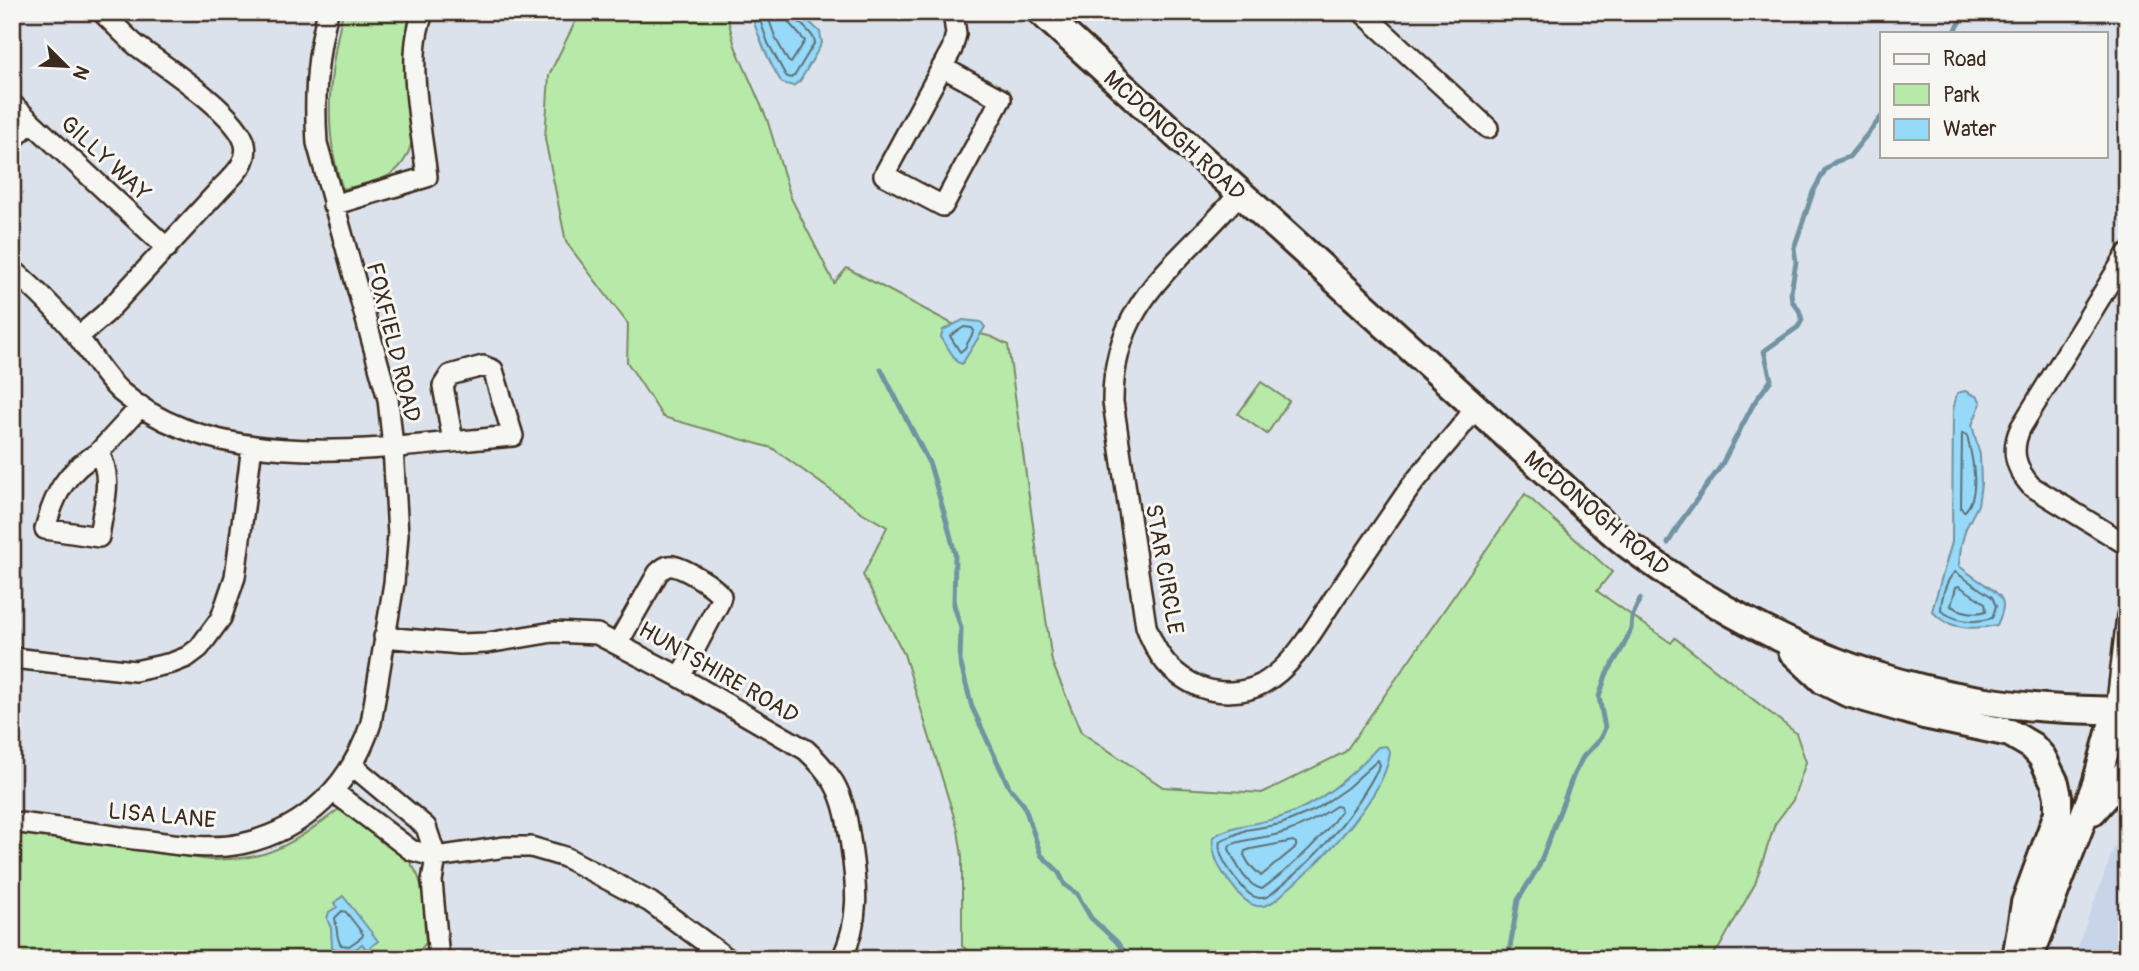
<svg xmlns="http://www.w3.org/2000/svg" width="2139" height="971" font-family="Pangolin,sans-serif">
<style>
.built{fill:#c8d4e8}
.green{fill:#b7e9a9;stroke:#798a64;stroke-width:2}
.water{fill:#96d9f8;stroke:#7293a1;stroke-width:2}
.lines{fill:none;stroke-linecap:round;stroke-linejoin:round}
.shore{stroke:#5f7075;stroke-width:2}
.stream{stroke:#7293a1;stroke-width:5}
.street-casing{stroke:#3b2a1e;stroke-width:24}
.secondary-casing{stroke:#3b2a1e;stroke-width:32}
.street{stroke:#f6f6f2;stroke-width:19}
.secondary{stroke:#f6f6f2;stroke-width:26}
.labels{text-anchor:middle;stroke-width:6;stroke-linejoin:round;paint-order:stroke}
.street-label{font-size:23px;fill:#3b2a1e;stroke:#f6f6f2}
</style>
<rect width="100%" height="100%" fill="#dbe2ec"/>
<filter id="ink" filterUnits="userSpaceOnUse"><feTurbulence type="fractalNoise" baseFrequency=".0143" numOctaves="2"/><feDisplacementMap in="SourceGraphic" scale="14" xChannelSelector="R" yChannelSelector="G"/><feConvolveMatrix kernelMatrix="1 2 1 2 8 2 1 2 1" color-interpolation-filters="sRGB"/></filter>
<g filter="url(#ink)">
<path class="built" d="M2127,813V959H2073Z"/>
<path class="green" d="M343,12H414L413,136C405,179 380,180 343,189C322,132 329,71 343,12Z
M580,12H726L735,46L767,119L791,198L834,283L847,268L962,329L992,337L1008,345L1052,662L1081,732L1163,787L1262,793L1345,752L1525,494L1612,572L1597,591L1671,643L1675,638L1796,733L1806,762L1793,800L1775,824L1755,884L1719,948L1709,959H978L962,946V856L958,830L904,654L863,575L887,527L861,512L772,448L663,417L627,362L628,324L566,242L545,139L549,75Z
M1261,382L1289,401L1267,434L1238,414Z
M343,806C370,827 414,850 422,888C425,905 424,925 426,943L413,959H12V832L210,860C230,859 251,859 269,852C297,842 320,823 343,806Z"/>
<path class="water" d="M750,12H799L820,32L822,43L800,81L793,86L782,83C768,61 759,37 750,12Z
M963,320L981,322L985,327L962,364L957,362L941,337L943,330Z
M1965,391L1978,397L1981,403L1972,425L1980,455L1981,484L1978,505L1966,528L1961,546L1959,566C1967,572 1975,578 1983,583C2003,597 2009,600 1997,625C1975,630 1948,630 1932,611L1952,542L1953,410L1957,393Z
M1386,746L1390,752C1386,795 1322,861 1289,888C1280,896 1270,908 1257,906C1246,904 1238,893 1232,885C1221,872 1211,855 1213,837C1235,823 1257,825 1281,817C1320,804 1350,777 1378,747Z
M343,896L378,941L367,950L362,944C352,953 344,956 332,947L331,928L327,919L329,912L337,907L334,903Z"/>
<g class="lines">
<path class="shore" d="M757,12L768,43L786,76L791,78L795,75L815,42C812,29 796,25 795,12
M766,12L776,39L788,61L791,63L805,41L789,23L786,12
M964,327L972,328L974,331L965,348L960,352L950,336Z
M1962,433L1967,435C1972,456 1982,495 1964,512L1961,508Z
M1955,572L1992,597L1996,606L1992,618C1974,624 1956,621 1941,611C1941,598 1946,580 1955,572Z
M1959,586L1985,603L1986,611C1974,615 1962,612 1951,606L1956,587Z
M1378,760L1380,765C1356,811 1323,852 1282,885C1276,889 1269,899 1260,898C1249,898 1242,886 1236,879C1228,869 1217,853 1220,841L1246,830L1281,824L1315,810L1347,788Z
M1336,806L1340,807L1341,811C1320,841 1292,867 1262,889C1245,885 1236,863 1229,849L1230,845C1248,838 1268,838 1286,832C1304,826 1320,817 1336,806Z
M1293,841L1296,843V847L1261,876L1249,864L1244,855L1245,851L1251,849Z
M342,911L346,912L363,934L362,937L349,946L341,945C336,939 337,926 335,918Z"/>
<path class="stream" d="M1954,33L1966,12
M881,369L930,465L948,526L955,554L954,605L961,628L960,661L972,707L1009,787L1024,805L1041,855L1058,871L1065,885L1077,894L1091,918L1116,941L1130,959
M1668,543L1682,520L1721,466L1754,403L1771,380L1764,351L1798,327L1802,320L1799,310L1792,301L1791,292L1796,262L1794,248L1813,192L1825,170L1835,162L1849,157L1882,116
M1508,959L1518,900L1539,866L1574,774L1583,757L1600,739L1605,728L1599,697L1606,675L1623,647L1631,629L1632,617L1640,599"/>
<defs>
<path id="street" d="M1362,12L1488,128
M942,67L1001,99L943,206L884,175L952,49L956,34L953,12
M12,104L167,248
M12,141L30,122
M1239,194C1180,265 1112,299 1113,402L1146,626C1156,655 1171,675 1200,687C1218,694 1244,694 1262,684C1294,666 1313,630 1333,600C1357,565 1381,530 1405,495C1426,464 1454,439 1475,408
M333,205L427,177C422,131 404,53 424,12
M2127,254L2021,427C2010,450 2015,468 2031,486L2127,545
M12,269C35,289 56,309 75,333C91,353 102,375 121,392C220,478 394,446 513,436L493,370L483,366L450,375L443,386L453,441
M78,337L105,314L223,186C234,175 249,162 245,144C238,114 163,65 137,46C125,36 113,23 102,12
M98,453C66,471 54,495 45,529L99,537C102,511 115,475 98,453L141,406
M384,637L460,644L487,643L553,632L597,634L680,677L806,750C817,760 826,770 834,783C845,802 848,825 851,846C857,888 860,919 842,959
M618,643L658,573C662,569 666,565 673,566C684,568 715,586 721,596L719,603L680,677
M12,658L135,671L172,663L187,657L199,648L221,618L235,577L252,446
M2116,711L2127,616
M353,766L426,827L436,857L432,881L439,959
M334,792L411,850L436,857L505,847H531L565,857L650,902L728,959
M12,822C53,827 94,833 134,839C169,843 206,851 241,844C306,830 351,785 371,723L394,583L398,535L393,447L388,399L317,143C314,99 316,55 328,12"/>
<path id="secondary" d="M1041,12L1559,483C1583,504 1605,528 1631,547C1743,630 1860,684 1999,703C2042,709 2084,710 2127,711
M1792,651L1824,681L1848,693L1924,715L2010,733L2032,746L2042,757L2055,783L2058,797V813L2025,903L2016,959
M2093,811L2127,772
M2029,959L2096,784L2116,711"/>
</defs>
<use href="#street" class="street-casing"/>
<use href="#secondary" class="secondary-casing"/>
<use href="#street" class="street"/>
<use href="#secondary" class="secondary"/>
</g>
</g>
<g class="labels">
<g class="street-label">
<text transform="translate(1175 135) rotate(42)" y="8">MCDONOGH ROAD</text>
<text transform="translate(106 158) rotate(43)" y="8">GILLY WAY</text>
<text transform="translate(394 342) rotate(76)" y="8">FOXFIELD ROAD</text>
<text transform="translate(1597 513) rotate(40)" y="8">MCDONOGH ROAD</text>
<text transform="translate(1165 569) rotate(80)" y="8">STAR CIRCLE</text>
<text transform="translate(719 672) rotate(30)" y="8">HUNTSHIRE ROAD</text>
<text transform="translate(162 815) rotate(5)" y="8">LISA LANE</text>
</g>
</g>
<rect width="2139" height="971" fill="none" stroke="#f6f6f2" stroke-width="42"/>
<rect x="21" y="21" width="2097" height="929" fill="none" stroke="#3b2a1e" stroke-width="2.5" filter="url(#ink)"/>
<rect x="1880" y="32" width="228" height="126" fill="#f6f6f2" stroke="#aba49d" stroke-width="2"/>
<rect x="1894" y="54" width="35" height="10" fill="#f6f6f2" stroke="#aba49d" stroke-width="2"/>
<text x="1943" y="66" font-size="21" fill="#3b2a1e">Road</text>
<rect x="1894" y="84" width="35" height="21" fill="#b7e9a9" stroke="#aba49d" stroke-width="2"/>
<text x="1943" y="102" font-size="21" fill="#3b2a1e">Park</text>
<rect x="1894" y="119" width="35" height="21" fill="#96d9f8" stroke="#aba49d" stroke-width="2"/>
<text x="1943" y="136" font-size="21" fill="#3b2a1e">Water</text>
<g transform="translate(66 66) rotate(114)" stroke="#f6f6f2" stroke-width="5" paint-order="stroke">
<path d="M0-5L12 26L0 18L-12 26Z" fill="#3b2a1e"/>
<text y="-10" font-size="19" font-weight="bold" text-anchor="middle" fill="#3b2a1e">N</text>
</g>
</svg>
